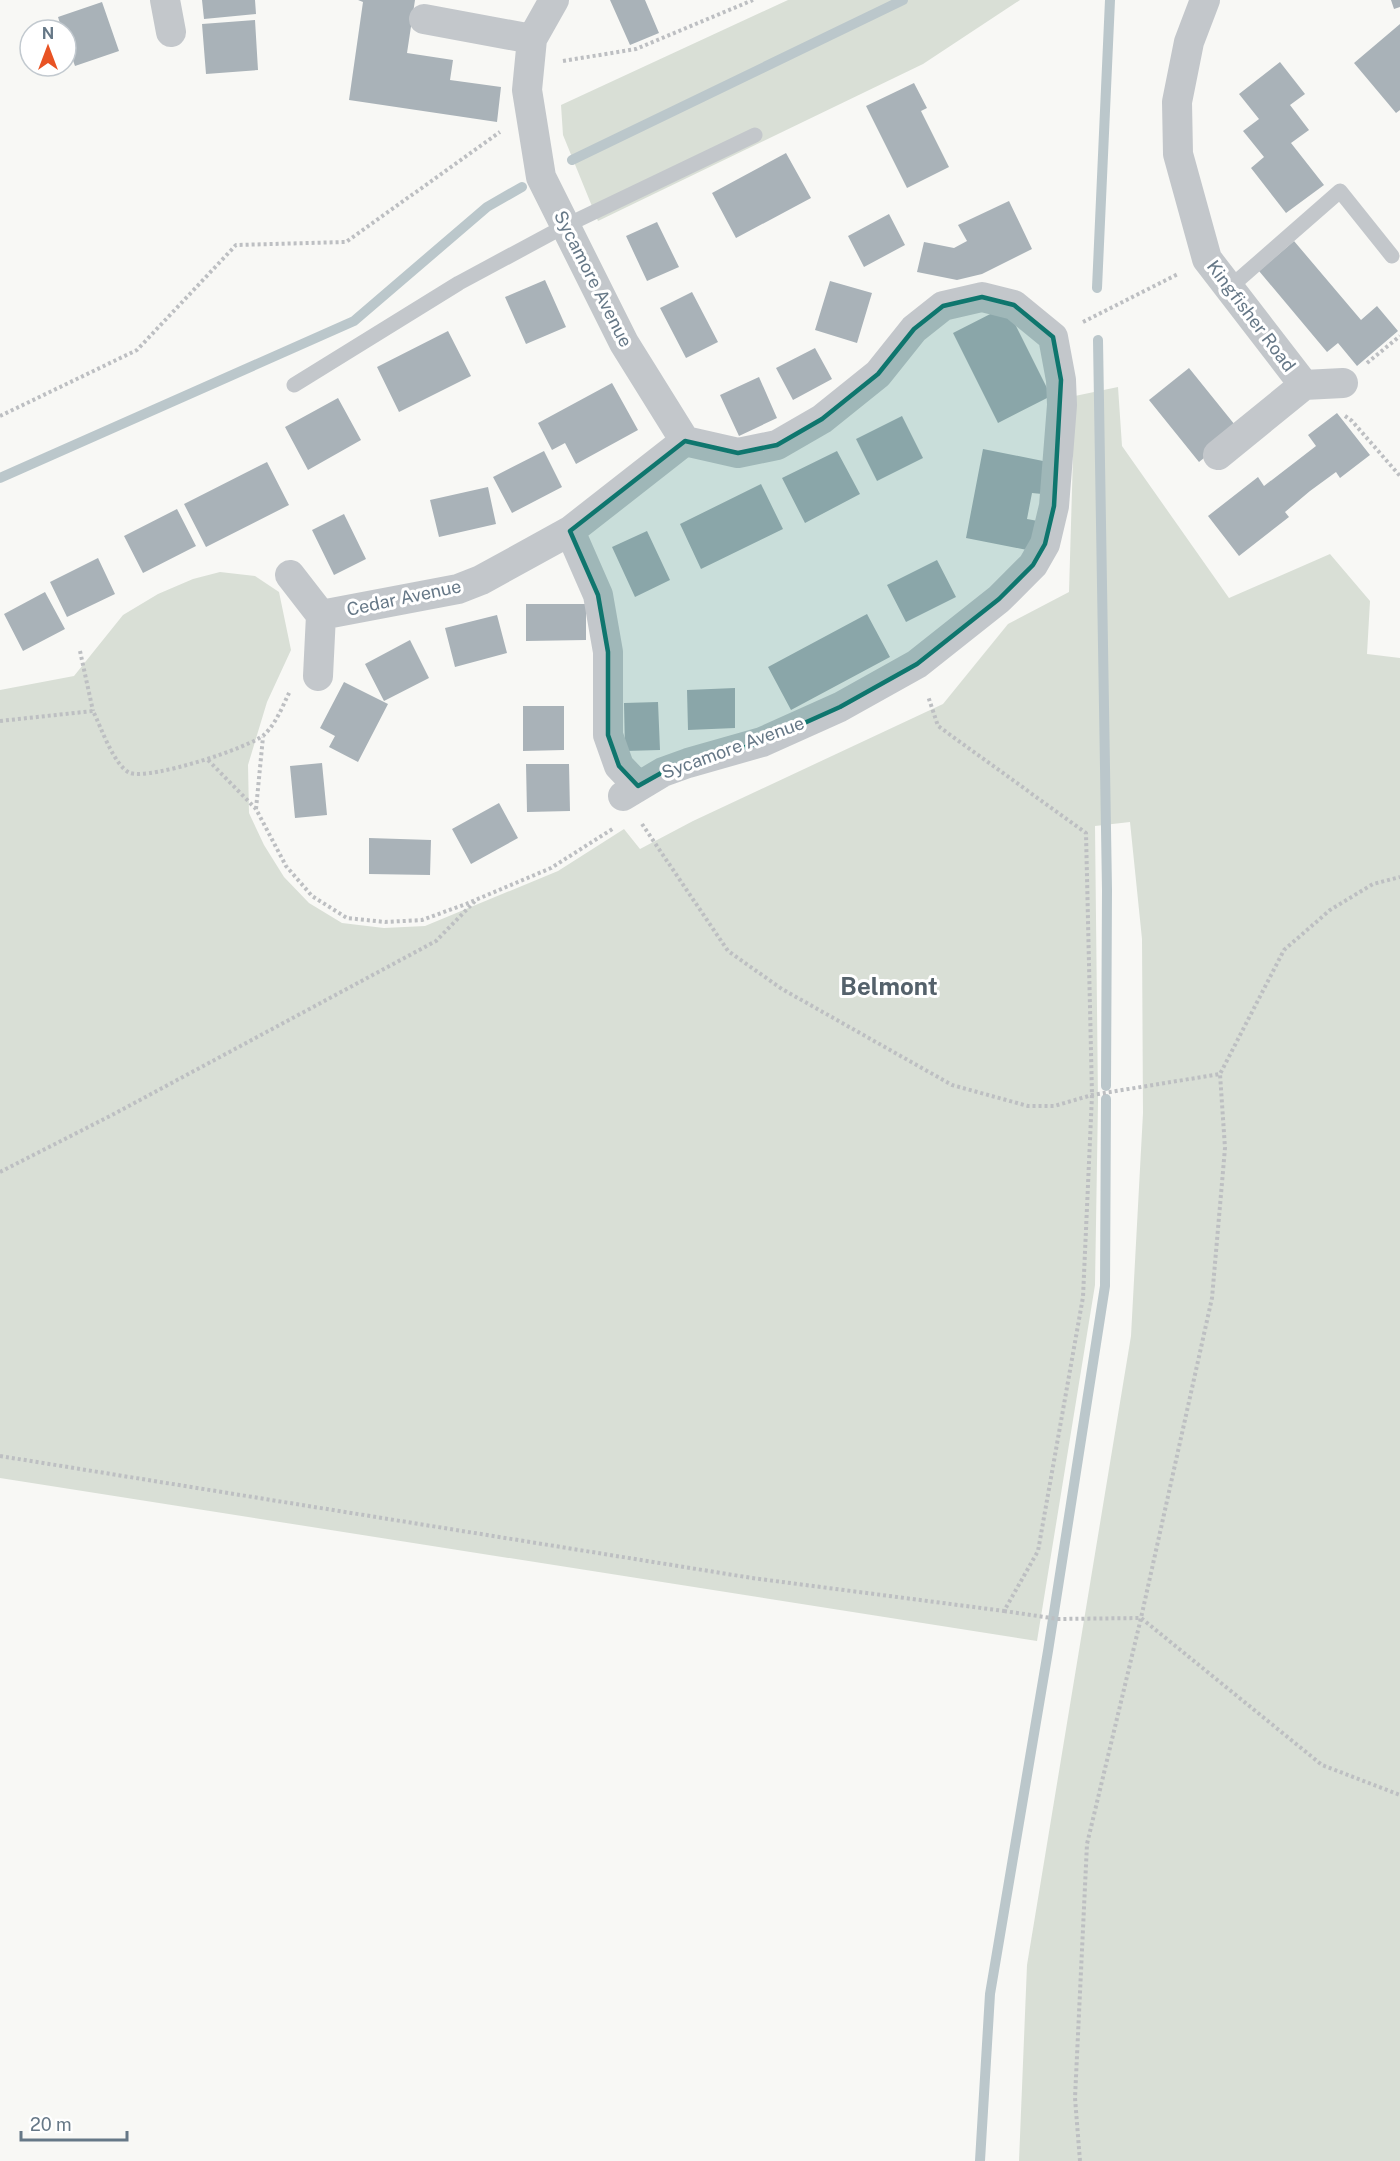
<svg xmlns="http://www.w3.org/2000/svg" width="1400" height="2161" font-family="'Public Sans',sans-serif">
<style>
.green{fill:#d9dfd6}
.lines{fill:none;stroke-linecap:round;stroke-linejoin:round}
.stream{stroke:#bbc7cb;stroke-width:10}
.building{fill:#a9b2b8}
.path{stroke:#bdbfc2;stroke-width:4;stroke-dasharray:3 3;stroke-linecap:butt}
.service{stroke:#c3c7cb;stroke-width:15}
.minor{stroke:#c3c7cb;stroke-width:30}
.marked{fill:#0f766e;fill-opacity:0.2;stroke:#0f766e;stroke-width:4.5;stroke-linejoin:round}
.labels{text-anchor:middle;stroke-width:6;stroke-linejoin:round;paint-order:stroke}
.street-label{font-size:18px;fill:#667887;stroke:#fff}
.district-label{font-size:24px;font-weight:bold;fill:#54616b;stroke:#fff}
</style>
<rect width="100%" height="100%" fill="#f8f8f5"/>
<path class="green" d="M788,0H1020L923,64L598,221L563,135L561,105Z
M1118,387L1122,446L1229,598L1330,554L1370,601L1367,654L1400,658V2161H1019L1027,1965L1131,1336L1143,1113L1142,939L1130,822L1095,826L1098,1101L1095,1285L1037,1641L0,1478V690L74,676L123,615L158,594L193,579L220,572L255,576L279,592L291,650L267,702L248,765L249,813L264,845L284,877L309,903L342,923L384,928L425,926L558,871L624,829L640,849L693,821L943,704L1008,624L1069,592L1073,456L1070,397Z"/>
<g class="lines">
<path class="stream" d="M572,160L903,0
M1097,288L1110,0
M1098,340L1107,890L1106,1086
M0,478L354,321L487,207L522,187
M980,2161L990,1994L1048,1651L1105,1286L1106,1099"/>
</g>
<path class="building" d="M202,0H255L256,14L204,19Z
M358,0H415L407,53L453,60L450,80L501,87L497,122L349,100L363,2Z
M610,0H645L659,33L630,45Z
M1391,0H1400V7L1394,9Z
M102,2L119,51L75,66L66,41V30H62L58,17Z
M255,20L258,70L206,74L202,24Z
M1400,24V110L1396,113L1354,63Z
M1280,62L1305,94L1290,105L1309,130L1291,143L1324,185L1286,213L1251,168L1264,157L1243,131L1259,119L1239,94Z
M914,83L927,108L921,111L949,167L907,188L866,106Z
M786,153L811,198L736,238L712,193Z
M1009,201L1032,249L982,274L957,280L917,272L924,242L954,248L967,241L958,225Z
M889,214L905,245L864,267L848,236Z
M657,222L679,267L647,281L626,236Z
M1294,241L1361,320L1377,306L1398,331L1357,366L1338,343L1327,352L1259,271Z
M545,280L566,327L526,344L505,297Z
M830,281L872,293L857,343L815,330Z
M692,292L718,342L686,358L660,308Z
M1006,306L1051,396L998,423L953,333Z
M448,331L471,376L399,412L377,367Z
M815,348L832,379L793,400L776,368Z
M1189,368L1239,430L1199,462L1149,400Z
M759,377L777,418L739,436L720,395Z
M612,383L638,430L576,464L565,443L552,450L538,423Z
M338,398L361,440L308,470L285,427Z
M1337,413L1370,455L1340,478L1336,472L1310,491L1285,512L1289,517L1239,556L1208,516L1258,477L1264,486L1316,446L1308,435Z
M902,416L923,458L877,481L856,439Z
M983,449L1048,462L1042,494L1032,493L1027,519L1038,521L1032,551L966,538Z
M544,451L562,487L512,513L493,477Z
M837,451L860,494L805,523L782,478Z
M267,462L289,505L206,547L184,504Z
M761,484L783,529L701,569L680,524Z
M488,487L496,524L439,537L430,500Z
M177,509L196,546L143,573L124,536Z
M344,514L366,559L334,575L312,530Z
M647,531L670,580L635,597L612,547Z
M98,558L115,594L67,617L50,582Z
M937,560L956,597L906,622L887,585Z
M45,592L65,629L23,651L4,614Z
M526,604H586V640L526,641Z
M867,614L890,657L791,710L768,667Z
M497,615L507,653L455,667L445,628Z
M410,640L429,678L384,701L365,664Z
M344,682L388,704L358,762L329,747L335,736L320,728Z
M735,688V728L688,730L687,690Z
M658,702L660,750L625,751L624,703Z
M523,706H564V750L523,751Z
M322,763L327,815L295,818L290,766Z
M526,764H569L570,811L527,812Z
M499,803L518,838L471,864L452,829Z
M369,838L431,840L430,875L369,874Z"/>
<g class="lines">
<path class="path" d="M563,61L636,49L753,0
M1083,322L1178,274
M1367,363L1400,336
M0,416L137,350L236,245L346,242L500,132
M1345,416L1352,421L1400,476
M80,651L93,711
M0,721L93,711C101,727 114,766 130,773C150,780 250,748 265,734C277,722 283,705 290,691
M208,760L256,809L286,866L312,896L347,918L385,922L422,920L466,904L551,868L614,828
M256,809L263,737
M642,824L728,951L782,989L952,1085L1028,1106H1054L1092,1095L1220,1074L1284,950L1330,910L1373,884L1400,877
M0,1172L112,1115L436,941L476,900
M0,1456L752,1578L1004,1611L1038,1551L1083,1297L1092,1095L1086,833L938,726L928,696
M1004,1611L1058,1619L1141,1618L1322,1765L1400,1795
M1080,2161L1075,2098L1087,1844L1141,1618L1212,1298L1225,1148L1220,1074"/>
<path class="service" d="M1228,289L1340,191L1392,256
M294,385L459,283L565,226L755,135"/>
<path class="minor" d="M165,0L171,32
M554,0L532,39L527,90L541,177L624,343L685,441L738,453L777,445L822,419L878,374L914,329L943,306L982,297L1014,305L1053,337L1061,380L1062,405L1054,506L1045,544L1033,565L999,599L917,664L840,707L762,742L688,763L663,772L623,796
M1205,0L1189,42L1177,102L1178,154L1207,259L1304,385
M424,19L532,39
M1218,455L1304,385L1343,383
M290,575L321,615
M321,615L458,589L481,580L570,531
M318,676L321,615
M638,786L619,766L608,735V652L598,595L570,531L685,441"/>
</g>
<path class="marked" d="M982,297L1014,305L1053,337L1061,380L1054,506L1045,544L1033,565L999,599L917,664L840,707L762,742L663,772L638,786L619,766L608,735V652L598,595L570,531L685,441L738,453L777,445L822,419L878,374L914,329L943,306Z"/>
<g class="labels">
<g class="street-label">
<text transform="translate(593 279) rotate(63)" y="6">Sycamore Avenue</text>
<text transform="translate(1251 316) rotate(53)" y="6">Kingfisher Road</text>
<text transform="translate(404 598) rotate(-12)" y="6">Cedar Avenue</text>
<text transform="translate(733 748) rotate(-20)" y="6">Sycamore Avenue</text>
</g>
<g class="district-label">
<text x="889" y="995">Belmont</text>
</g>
</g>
<g transform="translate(48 48)"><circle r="28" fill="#ffffff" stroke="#c2c9cf" stroke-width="1.5"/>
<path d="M0-4.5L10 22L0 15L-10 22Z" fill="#e85324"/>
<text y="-9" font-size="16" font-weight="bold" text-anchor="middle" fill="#667887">N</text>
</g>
<path d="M21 2131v9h106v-9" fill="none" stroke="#667887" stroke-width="3"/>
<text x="30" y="2131" font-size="18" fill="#667887" stroke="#ffffff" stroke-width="4.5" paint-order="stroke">20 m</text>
</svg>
